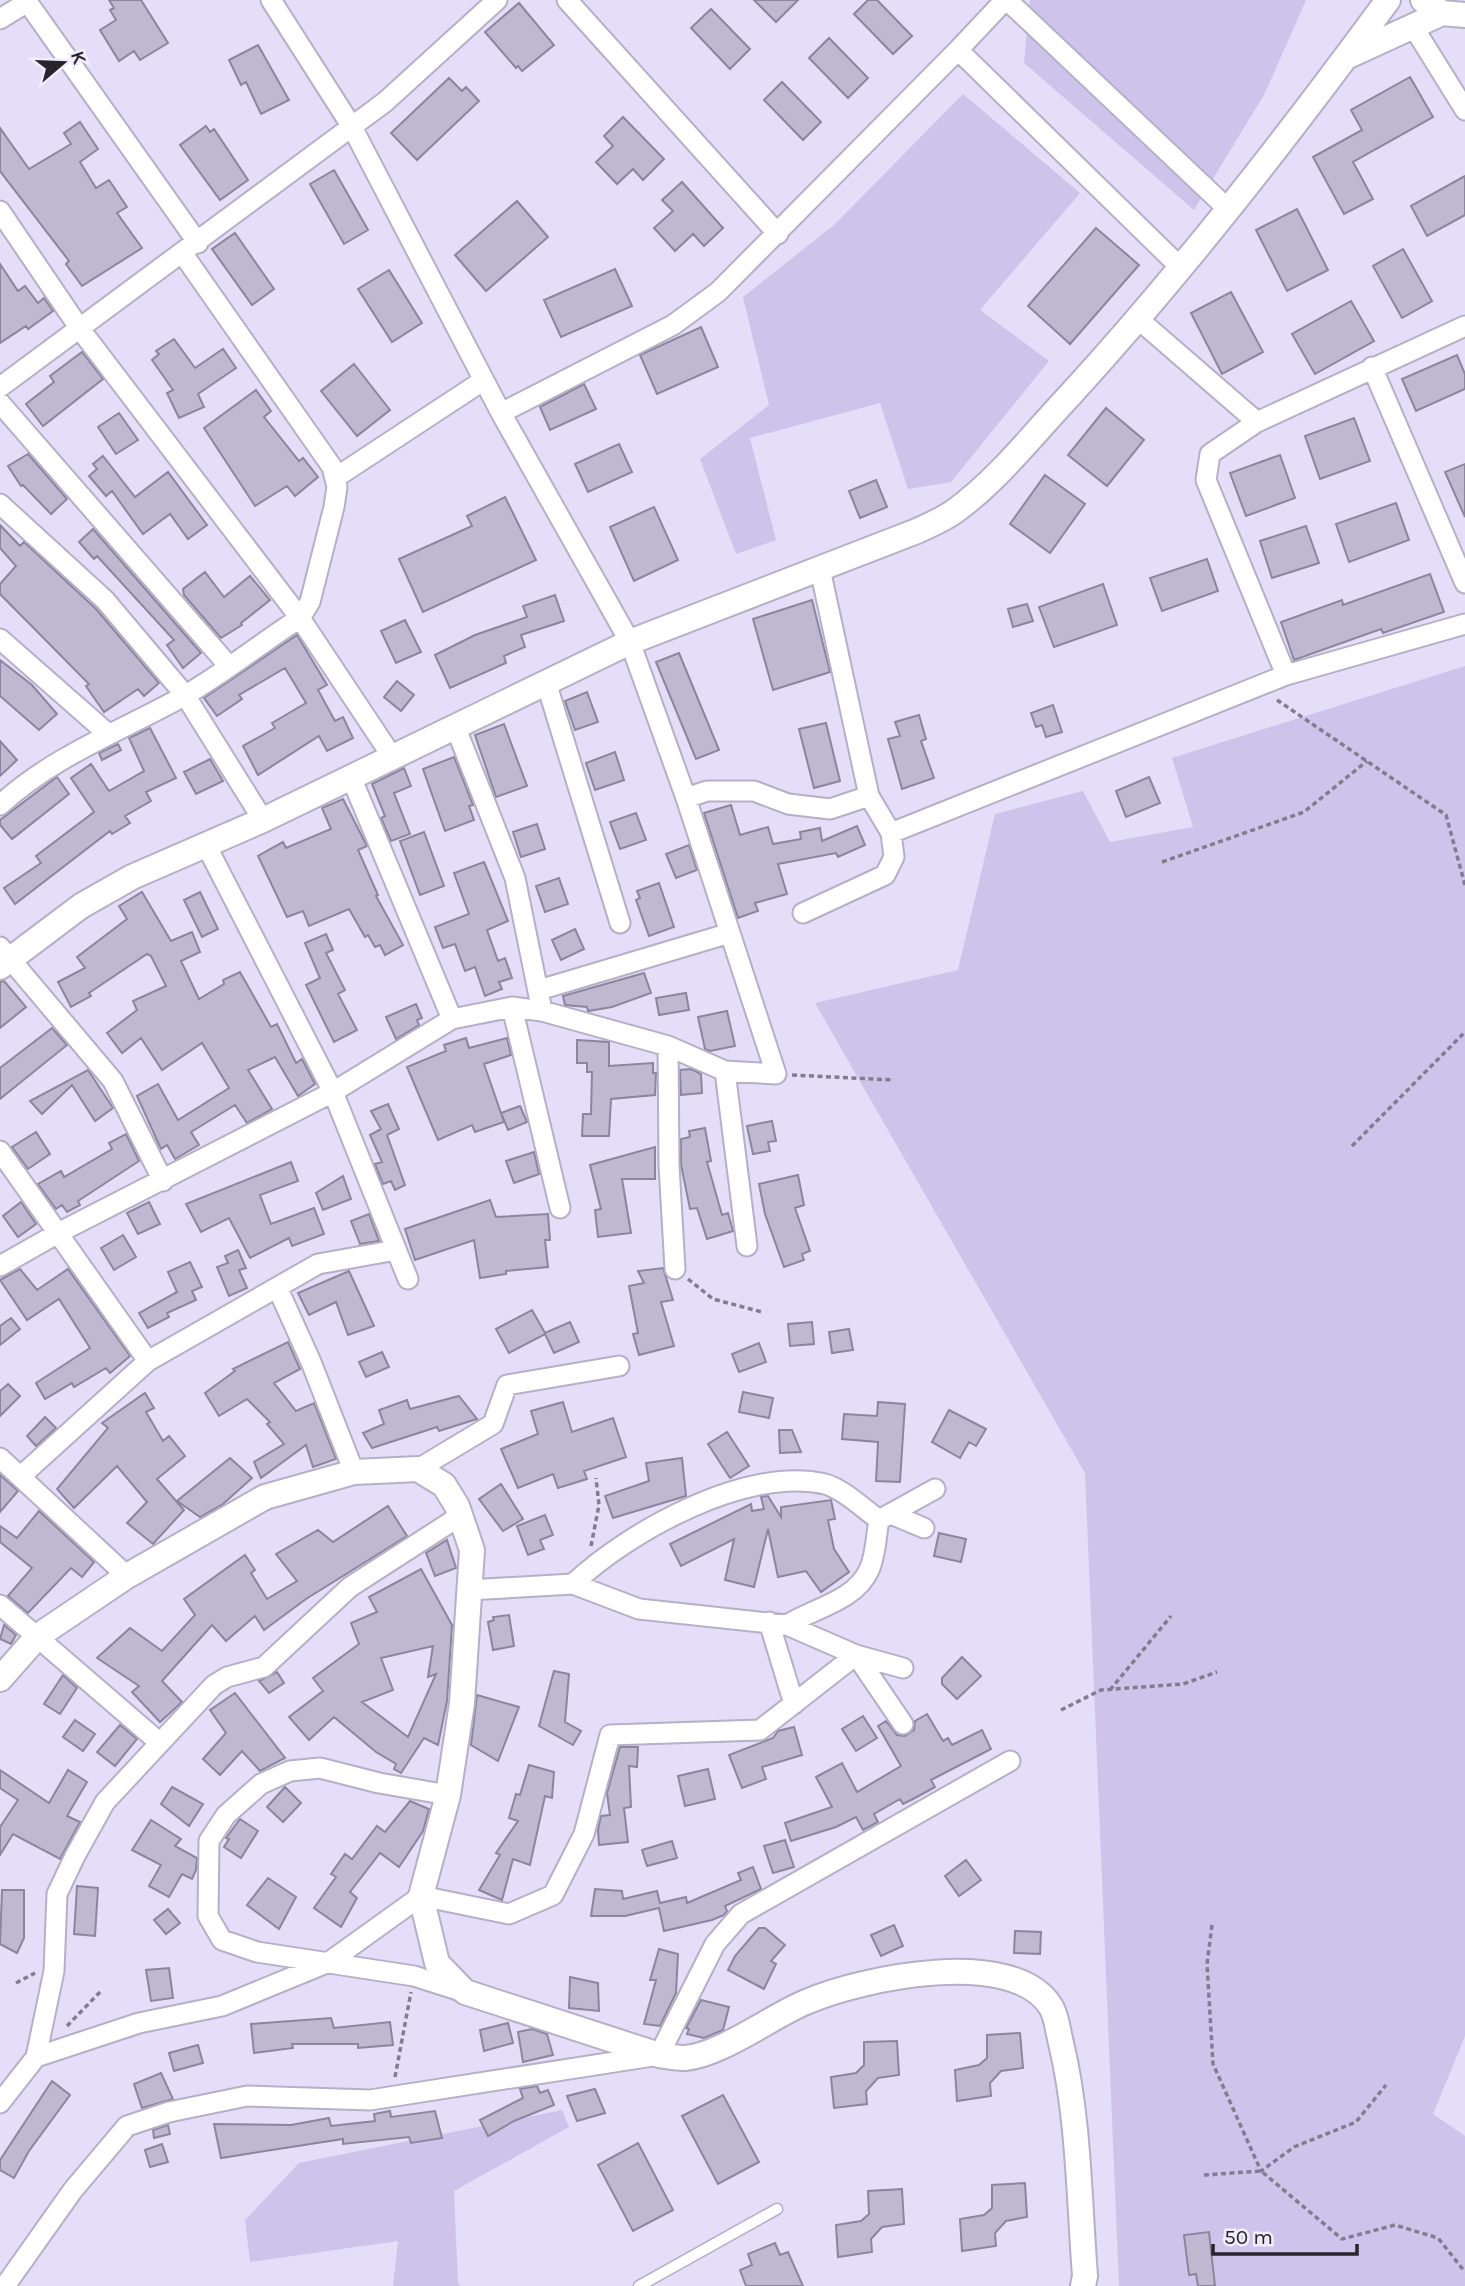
<svg xmlns="http://www.w3.org/2000/svg" width="1465" height="2286" font-family="Karla,sans-serif">
<style>
.green{fill:#cdc3eb}
.building{fill:#beb8d1;stroke:#8b859d;stroke-width:2;fill-rule:evenodd}
.lines{fill:none;stroke-linecap:round;stroke-linejoin:round}
.service-casing{stroke:#b5afc8;stroke-width:13}
.minor-casing{stroke:#b5afc8;stroke-width:23}
.tertiary-casing{stroke:#b5afc8;stroke-width:28}
.path{stroke:#817d8e;stroke-width:3.5;stroke-dasharray:5 3.5;stroke-linecap:butt}
.service{stroke:#fff;stroke-width:10}
.minor{stroke:#fff;stroke-width:19}
.tertiary{stroke:#fff;stroke-width:24}
</style>
<rect width="100%" height="100%" fill="#e5def8"/>
<path class="green" d="M1030,0H1306L1265,93L1194,210L1024,63Z
M963,94L1080,193L980,310L1049,361L951,482L908,489L880,403L750,438L776,540L736,554L700,459L769,405L743,297L834,225Z
M1465,666V2036L1433,2114L1465,2136V2286H1119L1085,1473L815,1003L958,970L995,814L1083,791L1110,842L1193,827L1172,758Z
M562,2110L569,2127L454,2191L458,2284L461,2286H393L398,2241L250,2262L245,2220L299,2163Z"/>
<path class="building" d="M109,0H141L168,43L140,60L134,51L119,61L100,30L116,20L110,10L114,8Z
M754,0H798L776,22Z
M868,0H877L912,36L893,54L854,14Z
M519,3L554,45L522,71L518,66L516,68L485,32Z
M711,9L750,49L730,69L691,28Z
M829,38L868,78L848,98L809,58Z
M258,45L289,100L261,114L246,82L241,85L229,60Z
M1410,77L1433,117L1353,162L1373,199L1344,214L1313,157L1362,130L1351,110Z
M449,78L462,91L466,87L479,101L417,160L391,133Z
M782,82L821,122L803,140L764,100Z
M623,117L664,159L643,180L633,169L617,184L596,162L613,146L604,136Z
M80,122L98,149L80,162L96,188L109,180L127,207L117,213L142,248L82,286L66,264L69,261L0,171V128L29,169L71,144L64,133Z
M206,126L210,132L214,129L248,180L220,200L180,145Z
M334,170L368,230L344,244L310,184Z
M1465,176V215L1427,236L1411,206Z
M682,182L723,228L704,246L693,234L675,251L654,228L673,211L662,200Z
M517,201L548,237L486,291L455,255Z
M1297,209L1328,270L1287,291L1256,230Z
M1096,228L1139,265L1070,344L1028,306Z
M235,233L274,289L252,305L212,249Z
M1403,249L1432,301L1402,318L1373,266Z
M0,264L18,291L25,286L38,303L44,298L53,311L28,329L26,326L0,343Z
M615,269L632,306L561,337L544,300Z
M389,270L422,323L392,342L358,289Z
M1231,292L1263,352L1222,374L1191,313Z
M1351,301L1374,341L1315,374L1292,334Z
M701,327L718,367L657,394L640,355Z
M174,339L195,368L223,349L236,368L198,394L204,407L179,418L167,393L173,390L152,360L159,354L156,351Z
M82,352L103,379L43,426L26,404L54,382L50,376Z
M1457,355L1465,374V389L1416,411L1402,379Z
M354,364L390,410L357,436L321,391Z
M584,384L596,409L550,430L540,407Z
M256,390L271,411L264,417L299,461L303,458L318,477L295,496L287,486L255,506L204,428Z
M1106,408L1144,440L1107,486L1068,455Z
M119,413L138,440L116,454L98,427Z
M1354,418L1370,461L1320,479L1305,436Z
M619,444L632,472L588,492L575,464Z
M28,454L67,499L51,514L23,485L21,486L8,466Z
M1280,455L1295,498L1246,516L1230,473Z
M103,456L135,497L168,472L207,525L188,539L170,514L143,534L112,491L106,496L89,476L97,469L93,464Z
M1465,464V517L1445,472Z
M1045,475L1085,504L1050,553L1010,524Z
M876,480L887,507L860,518L849,491Z
M505,497L536,560L423,612L399,559L472,526L467,516Z
M1396,503L1409,540L1349,562L1336,524Z
M654,507L678,560L634,581L610,527Z
M0,525L20,546L24,542L96,609L159,683L144,696L138,689L104,712L86,686L89,684L0,594V584L16,566L0,548Z
M1306,526L1319,563L1272,578L1260,541Z
M93,529L201,653L183,668L167,645L174,640L97,556L94,559L79,542Z
M1207,559L1218,591L1162,611L1150,578Z
M205,572L224,597L250,576L270,600L241,623L242,625L221,638L184,595L183,589Z
M1430,574L1444,612L1383,633L1381,629L1294,660L1281,622L1342,600L1343,605Z
M1103,584L1117,625L1054,647L1039,607Z
M555,595L564,621L521,635L525,647L504,656L506,663L450,688L435,655L475,635L527,617L523,606Z
M812,600L830,672L773,690L753,619Z
M1027,604L1033,621L1013,627L1008,609Z
M405,620L421,652L396,663L381,631Z
M297,635L327,685L318,690L335,721L343,717L353,738L327,751L319,736L258,775L243,746L275,728L272,723L306,703L285,668L239,695L242,699L217,716L204,698Z
M679,653L719,750L696,759L656,662Z
M0,660L32,685L57,714L39,730L0,696Z
M397,681L414,695L401,711L384,697Z
M587,692L598,722L575,730L565,701Z
M1053,705L1062,732L1046,737L1042,725L1036,727L1031,713Z
M919,715L926,739L921,741L934,778L902,789L888,739L900,736L895,722Z
M826,723L840,781L814,788L799,729Z
M504,724L527,786L496,797L475,735Z
M150,728L176,778L146,792L151,801L125,816L130,823L112,834L110,831L15,904L4,888L41,863L36,856L94,812L71,778L91,764L109,791L144,771L129,738Z
M0,741L17,760L0,776Z
M118,744L121,750L102,760L99,753Z
M615,752L624,780L595,790L586,763Z
M454,757L473,805L469,806L474,820L445,831L423,769Z
M210,759L223,781L196,794L184,772Z
M404,768L411,786L394,793L410,834L391,841L381,818L385,816L372,784Z
M57,777L69,794L12,839L0,825V820Z
M1149,777L1160,803L1126,817L1116,791Z
M343,799L367,846L358,850L378,895L376,896L403,945L385,955L380,945L375,947L368,935L365,937L349,909L309,926L303,911L287,917L258,856L283,842L286,848L331,829L322,808Z
M731,805L740,835L768,827L773,844L801,839L800,832L820,828L822,841L857,826L865,845L838,857L836,853L778,864L787,894L755,903L758,911L738,918L704,813Z
M636,813L646,840L620,849L610,822Z
M537,824L545,849L521,857L513,832Z
M424,832L444,886L420,895L400,841Z
M689,845L697,870L676,878L666,854Z
M484,862L508,921L487,930L498,961L505,958L512,978L499,982L502,989L485,996L475,967L465,971L455,944L443,948L435,927L469,914L454,873Z
M559,878L568,904L545,912L536,886Z
M659,883L674,927L649,936L636,900L640,898L637,891Z
M142,892L171,941L192,932L200,952L181,961L199,999L224,984L223,980L240,972L271,1027L277,1024L296,1063L302,1059L315,1084L298,1096L275,1057L248,1070L272,1109L247,1123L235,1105L191,1132L199,1145L175,1159L167,1145L161,1149L137,1096L158,1084L178,1120L229,1088L202,1043L162,1070L141,1038L122,1053L107,1033L137,1010L133,1001L166,986L151,956L147,954L89,993L91,996L71,1007L58,982L85,968L77,957L127,919L119,906Z
M200,892L218,929L202,937L184,900Z
M575,929L584,949L561,960L552,940Z
M326,934L333,950L326,953L345,990L338,994L357,1030L334,1042L306,985L320,978L305,943Z
M644,973L651,993L612,1007L588,1011L587,1007L565,1005L563,996Z
M4,981L26,1007L0,1028V982Z
M686,993L689,1010L659,1015L656,998Z
M416,1004L422,1018L417,1020L419,1025L396,1039L386,1017Z
M727,1011L735,1046L710,1051L705,1049L698,1017Z
M52,1028L67,1045L0,1099V1068Z
M466,1038L469,1048L507,1038L511,1055L484,1064L504,1122L475,1132L472,1125L438,1140L407,1067L446,1051L444,1045Z
M577,1040L609,1042V1066L653,1063V1073H656L655,1095L611,1099L609,1136H582L583,1114H591L592,1072H587V1063H577Z
M691,1069L701,1074L702,1093L681,1095L680,1070Z
M88,1070L113,1108L95,1121L72,1085L42,1114L30,1101Z
M388,1104L399,1129L387,1135L405,1185L395,1190L391,1181L383,1184L375,1164L382,1162L370,1135L381,1129L371,1111Z
M520,1106L527,1122L508,1130L501,1113Z
M772,1121L776,1141L768,1142L770,1151L753,1154L747,1126Z
M705,1128L711,1161L707,1162L722,1215L728,1213L733,1231L707,1239L697,1208L690,1209L681,1165V1139L690,1137L689,1131Z
M36,1132L50,1154L28,1169L12,1147Z
M126,1134L139,1161L78,1201L80,1205L67,1212L62,1205L56,1209L38,1184L61,1171L64,1177L112,1149L109,1143Z
M655,1147V1179H622L631,1233L598,1237L595,1210L601,1209L590,1165Z
M534,1152L539,1174L514,1183L506,1161Z
M291,1162L298,1181L260,1195L271,1224L314,1208L324,1234L292,1246L289,1238L250,1258L229,1218L201,1232L186,1204Z
M798,1175L804,1205L795,1208L810,1251L802,1254L804,1260L784,1267L765,1214L759,1184Z
M343,1176L351,1199L323,1210L316,1193Z
M490,1200L496,1217L548,1214L550,1240H545L548,1267L506,1271V1274L480,1278L474,1240L415,1260L405,1229Z
M21,1202L36,1224L18,1237L3,1216Z
M149,1202L160,1224L138,1234L127,1213Z
M369,1214L379,1241L360,1244L351,1221Z
M123,1235L136,1257L114,1270L101,1248Z
M238,1250L246,1268L239,1270L247,1288L229,1296L217,1267L228,1263L225,1256Z
M190,1262L202,1287L192,1291L196,1300L167,1313L169,1317L148,1328L139,1313L177,1292L168,1272Z
M663,1268L673,1300L661,1302L674,1346L639,1355L633,1334L638,1333L629,1286L644,1283L638,1271Z
M20,1269L37,1290L68,1269L130,1356L110,1373L106,1368L74,1387L72,1383L45,1399L36,1383L90,1348L59,1299L27,1320L0,1280Z
M349,1271L374,1326L348,1335L336,1302L309,1315L298,1293Z
M532,1310L545,1333L570,1322L579,1342L554,1353L545,1334L509,1353L496,1329Z
M11,1318L20,1329L0,1345V1326Z
M812,1322L814,1344L790,1346L788,1324Z
M849,1329L853,1350L832,1353L829,1332Z
M288,1342L300,1369L274,1383L296,1411L314,1403L336,1459L313,1467L306,1445L261,1478L254,1462L284,1444L267,1424L270,1422L247,1399L219,1416L205,1393L235,1371L233,1369Z
M759,1343L766,1362L739,1372L732,1354Z
M382,1352L389,1367L366,1377L359,1362Z
M8,1384L20,1396L0,1416V1391Z
M743,1392L773,1398L769,1418L739,1412Z
M145,1393L154,1408L146,1412L163,1441L169,1436L185,1456L157,1479L184,1510L153,1544L127,1523L147,1502L117,1466L74,1508L57,1489L108,1428L102,1423Z
M459,1396L477,1419L439,1431L437,1427L372,1448L363,1433L384,1424L379,1410L407,1400L410,1409Z
M563,1402L572,1432L613,1418L626,1457L584,1471L587,1479L558,1488L553,1474L518,1488L501,1449L538,1434L531,1411Z
M878,1402L905,1404L900,1482L876,1481L878,1442L842,1439L844,1414L877,1416Z
M949,1410L986,1429L976,1446L969,1442L960,1458L932,1442Z
M45,1417L56,1428L36,1446L27,1436Z
M779,1430H792L801,1452L780,1453Z
M727,1432L749,1466L730,1478L708,1444Z
M230,1458L252,1478L223,1504L200,1517L177,1501Z
M682,1458L686,1496L613,1518L605,1496L649,1481L646,1463Z
M0,1475L18,1491L0,1512Z
M501,1484L523,1519L503,1531L479,1499Z
M768,1496L781,1517V1507L831,1500L835,1519L828,1520L834,1549L849,1572L821,1592L806,1571L778,1577L768,1529L754,1587L725,1580L734,1539L681,1566L670,1544L751,1504L752,1511L764,1509L761,1497Z
M388,1506L407,1536L306,1599L264,1630L255,1616L226,1641L212,1625L162,1681L182,1702L160,1722L132,1692L139,1686L97,1658L130,1628L162,1651L195,1615L184,1599L245,1555L255,1570L251,1573L267,1599L297,1581L276,1554L318,1530L333,1542Z
M39,1511L94,1562L82,1577L71,1568L28,1613L8,1596L32,1568L0,1542V1526L17,1538Z
M545,1515L553,1535L540,1540L544,1549L528,1555L517,1526Z
M939,1533L966,1539L961,1562L934,1556Z
M447,1540L456,1568L435,1576L426,1553Z
M421,1569L452,1625L447,1701L438,1745L424,1738L401,1773L394,1769L396,1764L376,1752L334,1717L309,1740L289,1717L323,1691L313,1678L359,1644L351,1623L377,1612L369,1597ZM433,1646L428,1677L436,1674L408,1737L362,1702L393,1690L381,1658Z
M509,1615L514,1646L493,1650L488,1622L494,1620L493,1617Z
M4,1625L16,1635L11,1644L0,1639Z
M962,1657L981,1676L957,1699L942,1684V1678Z
M554,1671L569,1674L565,1722L581,1731L573,1745L539,1726Z
M277,1672L284,1683L269,1693L259,1681Z
M63,1675L77,1688L60,1714L44,1704Z
M235,1693L285,1758L260,1771L242,1751L220,1775L203,1759L226,1733L210,1710Z
M477,1695L519,1707L498,1761L471,1745Z
M927,1714L943,1741L948,1738L952,1745L982,1730L991,1749L931,1780L935,1787L913,1799L903,1804L900,1799L874,1814L878,1822L863,1830L856,1817L836,1827L791,1841L785,1823L832,1807L816,1777L842,1763L857,1792L901,1766L878,1726L886,1721L897,1735L905,1736L914,1730L915,1721Z
M863,1716L877,1738L856,1751L842,1729Z
M75,1720L95,1734L83,1751L63,1737Z
M120,1725L137,1739L115,1766L97,1752Z
M794,1727L802,1755L762,1767L766,1779L742,1788L729,1755L773,1738L778,1731Z
M620,1747H638L637,1767L629,1766L631,1807L624,1808L628,1842L599,1845L598,1830L601,1816L610,1815L607,1793Z
M529,1765L554,1772L552,1798L545,1796L530,1865L513,1859L502,1900L479,1890L500,1855L496,1853L518,1821L509,1818L516,1794L520,1795Z
M708,1769L715,1799L685,1806L678,1776Z
M0,1770L49,1803L68,1770L87,1782L67,1816L80,1822L60,1859L13,1834L0,1855V1827L18,1800L0,1788Z
M172,1787L203,1804L189,1826L161,1804Z
M285,1787L301,1803L283,1822L267,1807Z
M410,1801L429,1809L423,1831L399,1867L380,1853L350,1892L357,1898L341,1927L314,1908L336,1877L331,1874L345,1854L352,1859L377,1826L385,1832Z
M240,1819L258,1831L241,1858L224,1847L229,1839L226,1838Z
M151,1820L181,1839L175,1846L197,1858L196,1870L192,1879L182,1874L169,1897L149,1886L161,1865L132,1850Z
M785,1840L794,1867L773,1873L764,1846Z
M672,1841L677,1858L647,1866L642,1850Z
M966,1860L981,1880L959,1896L945,1876Z
M753,1867L761,1889L725,1906L727,1911L724,1915L712,1920L664,1931L659,1908L625,1916H591L595,1889L622,1891L623,1899L657,1891L660,1903L686,1897L687,1903L741,1880L738,1873Z
M268,1878L296,1897L279,1929L247,1905Z
M77,1886L98,1888L95,1936L74,1934Z
M2,1890H24V1938L17,1953L0,1944Z
M168,1909L180,1923L166,1934L154,1920Z
M894,1925L903,1946L881,1956L871,1935Z
M759,1928H765L785,1945L771,1961L776,1964L764,1989L728,1970L735,1956Z
M1015,1931L1041,1932L1040,1954L1014,1953Z
M659,1949L678,1954L676,1993L660,2026L644,2024L656,1980H650Z
M169,1968L173,1998L151,2001L146,1970Z
M570,1977L598,1983L599,2011L569,2008Z
M701,2000L729,2007L723,2030L704,2038L687,2034L689,2029L686,2028Z
M331,2018L334,2028L390,2022L393,2045L358,2048V2044H292L293,2048L254,2053L251,2024Z
M508,2023L513,2043L484,2051L480,2030Z
M532,2029L547,2034L553,2055L523,2062L518,2032Z
M1020,2033L1023,2068L1001,2071L990,2083L991,2096L957,2101L955,2070L979,2065L987,2058V2035Z
M897,2041L899,2075L878,2078L866,2091L867,2104L834,2108L831,2077L856,2073L864,2065V2042Z
M198,2045L203,2063L174,2071L169,2053Z
M161,2073L173,2099L142,2108L134,2084Z
M52,2081L70,2095L29,2151L14,2178L0,2170V2160Z
M537,2086L540,2093L548,2090L554,2105L514,2121L488,2136L480,2120L523,2098L520,2089Z
M595,2089L605,2113L577,2121L567,2096Z
M723,2095L759,2162L718,2184L682,2116Z
M390,2111L391,2117L435,2111L442,2138L411,2143L409,2137L343,2144V2139L221,2158L214,2124L291,2125L329,2118L331,2126L375,2121L374,2114Z
M168,2125L170,2134L154,2138L153,2130Z
M638,2143L673,2210L633,2231L598,2165Z
M162,2144L168,2162L150,2167L145,2150Z
M1025,2183L1027,2217L1006,2221L995,2233L996,2246L962,2251L960,2219L984,2215L992,2208V2185Z
M902,2189L904,2224L882,2227L871,2239L872,2252L838,2257L836,2225L861,2221L869,2214L868,2191Z
M1209,2232L1215,2286H1198L1196,2274L1189,2275L1184,2235Z
M775,2243L780,2255L788,2252L803,2286H746L740,2270L752,2265L748,2254Z"/>
<g class="lines">
<defs>
<path id="service" d="M639,2286L777,2209"/>
<path id="minor" d="M26,0L198,243
M567,0L778,234
M1005,0L958,50L1181,268
M1007,0L1229,210
M0,19L26,3
M1414,28L1465,110
M0,211L80,329L300,618L393,758
M1137,318L1257,422
M1372,367L1465,583
M0,387L385,102L497,0
M0,403L228,665
M501,413L673,325L718,292L958,50
M335,478L484,380
M0,504L105,600L185,695L263,820
M0,639L107,733
M1286,675L1206,480L1210,454L1257,422L1465,326
M546,682L620,923
M455,726L515,878L542,1011
M351,777L452,1019
M686,798L707,791H754L788,804L830,809L869,796
M0,805C53,756 121,731 184,696C224,673 261,643 300,618L310,602L334,507L337,487L332,467L183,254
M891,833L1286,675L1465,624
M207,847L333,1092L408,1279
M803,913L885,875L894,857L891,833L869,796L820,569
M0,947L113,1081L163,1181
M539,990L730,933
M512,1007L560,1208
M668,1046L669,1165L675,1269
M725,1071L747,1246
M0,1151L148,1361
M0,1266L60,1232L333,1092L452,1019L512,1007L542,1011L668,1046L725,1071L776,1074L686,798L630,642L501,413L352,127L271,0
M278,1289L311,1362L354,1472
M0,1458L127,1576
M418,1469L493,1424L507,1385L619,1366
M21,1476L148,1361L318,1264L396,1250
M893,1515L924,1528
M879,1520L935,1489
M469,1590L573,1584L639,1609L787,1625C814,1608 855,1601 869,1570C876,1556 876,1535 879,1520C864,1509 843,1489 825,1484C746,1466 628,1532 573,1584
M0,1605L160,1743
M769,1622L794,1704
M787,1625L856,1655L903,1724
M448,1795L379,1783L320,1768L290,1771L261,1784L226,1815L209,1841L208,1916L222,1940L257,1952L414,1976L464,1992
M36,2057L139,2023L222,2006L329,1962L421,1896L509,1914L553,1895L584,1834L610,1735L760,1730L856,1655L903,1668
M0,2103L36,2057L54,1971L57,1894L75,1856L105,1802L214,1685L227,1677L264,1667L350,1587L460,1516
M5,2286L73,2190L127,2126L169,2112L247,2096L370,2100L659,2055L715,1944L741,1914L1010,1761"/>
<path id="tertiary" d="M1423,0L1442,13L1465,15
M1346,57L1442,13
M0,967L81,906L132,877L263,820L630,642L917,531C930,525 944,519 955,511C999,479 1034,433 1071,394C1185,269 1288,136 1388,0
M0,1679L38,1636L127,1576L265,1497L354,1472L418,1469L444,1485L457,1506L472,1550L462,1703L448,1795L421,1896L437,1963L465,1992L659,2055C667,2056 677,2058 685,2058C721,2055 772,2016 806,2002C861,1978 1014,1946 1051,2007C1057,2017 1058,2032 1061,2043C1079,2118 1079,2199 1085,2276L1083,2286"/>
</defs>
<use href="#service" class="service-casing"/>
<use href="#minor" class="minor-casing"/>
<use href="#tertiary" class="tertiary-casing"/>
<path class="path" d="M1277,700L1446,815L1465,885
M1162,862L1304,812L1367,761
M792,1075L894,1080
M1352,1146L1465,1032
M688,1279L713,1299L762,1312
M591,1546L599,1505L596,1478
M1110,1690L1171,1616
M1061,1710L1101,1690L1183,1684L1217,1672
M1212,1925L1207,1964L1213,2064L1261,2171L1294,2147L1356,2122L1386,2085
M16,1983L35,1973
M67,2026L100,1992
M395,2077L411,1992
M1204,2175L1261,2171L1342,2239L1395,2225L1438,2238L1465,2272"/>
<use href="#service" class="service"/>
<use href="#minor" class="minor"/>
<use href="#tertiary" class="tertiary"/>
</g>
<g transform="translate(63 63) rotate(71)" stroke="#f1edfd" stroke-width="5" paint-order="stroke">
<path d="M0-5L12 26L0 18L-12 26Z" fill="#26242d"/>
<text y="-10" font-size="19" font-weight="bold" text-anchor="middle" fill="#26242d">K</text>
</g>
<path d="M1213 2244v10h144v-10" fill="none" stroke="#26242d" stroke-width="3.5"/>
<text x="1224" y="2244" font-size="21" fill="#26242d" stroke="#f1edfd" stroke-width="5" paint-order="stroke">50 m</text>
</svg>
